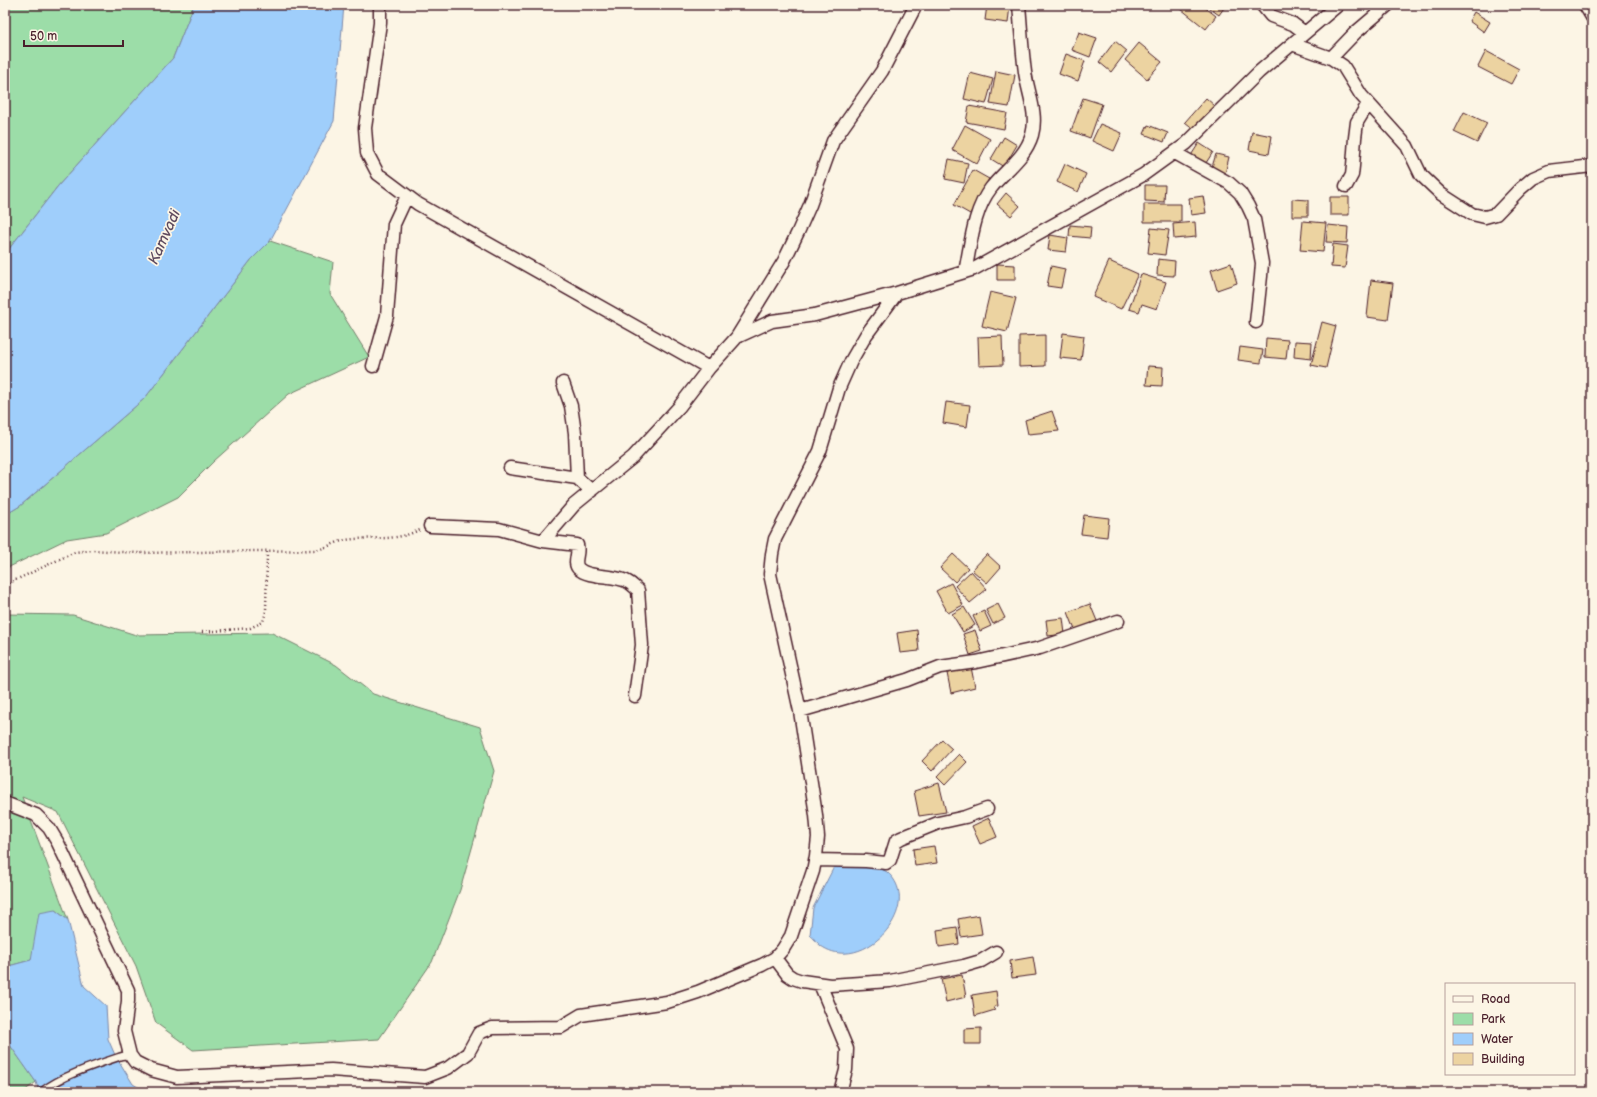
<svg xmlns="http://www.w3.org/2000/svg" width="1597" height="1097" font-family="'Balsamiq Sans',sans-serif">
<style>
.green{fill:#9cdda8;stroke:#737e6a}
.water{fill:#9fcefb;stroke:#7d88a8}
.building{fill:#ecd3a1;stroke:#4a1f2b}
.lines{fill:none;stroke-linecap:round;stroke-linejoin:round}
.service-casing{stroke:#4a1f2b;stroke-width:9}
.minor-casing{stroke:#4a1f2b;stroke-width:15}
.path{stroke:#4a1f2b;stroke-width:2.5;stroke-dasharray:1 3;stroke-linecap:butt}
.service{stroke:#fcf5e5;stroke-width:6}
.minor{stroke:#fcf5e5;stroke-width:12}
.labels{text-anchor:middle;stroke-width:3.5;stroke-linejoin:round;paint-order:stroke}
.water-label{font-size:15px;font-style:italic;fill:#5f4b5f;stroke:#fcf5e5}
</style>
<rect width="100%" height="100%" fill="#fcf5e5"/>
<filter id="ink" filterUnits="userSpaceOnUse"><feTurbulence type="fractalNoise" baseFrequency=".025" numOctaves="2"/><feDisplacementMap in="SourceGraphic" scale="8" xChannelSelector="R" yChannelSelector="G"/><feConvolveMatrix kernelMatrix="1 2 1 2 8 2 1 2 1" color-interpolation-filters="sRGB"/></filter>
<g filter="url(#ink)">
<path class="green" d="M5,5H194L173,58L58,186L5,254Z
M270,241L333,262L330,294L369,357L289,394L214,461L178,497L106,533L67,539L5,569V515L20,506L145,398L251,260Z
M5,614L73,615L136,635L272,633L336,665L373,694L480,727L494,771L460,890L432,962L379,1039L193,1050L156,1023L136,966L58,812L22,797L68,920L55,910L31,960L5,967Z
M5,1038L36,1082L23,1092H5Z"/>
<path class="water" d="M194,5H344L334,121L270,241L251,260L145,398L20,506L5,515V254L58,186L173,58Z
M867,865C872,867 882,868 887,872C926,905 864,976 821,946C817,943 814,938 810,935L813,908L834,867Z
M55,910L68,920L84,986L106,1006L108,1039L115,1055L133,1084L146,1092H39L36,1082L5,1038V967L31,960L39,913Z"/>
<path class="building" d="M987,5H1010L1008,23L985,20Z
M1184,5H1202L1216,16L1206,29L1181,9Z
M1205,5H1226L1219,15Z
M1474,12L1490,22L1484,32L1469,21Z
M1079,32L1097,38L1090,57L1072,50Z
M1115,41L1127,51L1111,72L1099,62Z
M1139,43L1162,62L1147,79L1125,60Z
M1486,51L1519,69L1511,84L1478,67Z
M1066,54L1085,61L1078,81L1059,74Z
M996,71L1015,75L1009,107L990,104Z
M970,73L993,79L986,104L964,99Z
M1083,98L1102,104L1090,138L1071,131Z
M1206,98L1215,106L1195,130L1185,122Z
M969,106L1007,113L1004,129L966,122Z
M1464,112L1487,123L1477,143L1454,132Z
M1100,124L1122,133L1114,151L1092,141Z
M965,125L990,139L977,164L952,150Z
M1148,125L1168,133L1164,142L1144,134Z
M1252,132L1272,136L1269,154L1249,150Z
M1004,137L1017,145L1004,167L991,159Z
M1199,143L1213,152L1204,166L1190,157Z
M1216,154L1229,157L1225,174L1211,170Z
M949,159L968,163L964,183L945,179Z
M1065,164L1086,174L1078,192L1057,182Z
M973,170L989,179L970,214L954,205Z
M1145,185H1165L1164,202L1145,201Z
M1006,193L1020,206L1011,216L997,204Z
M1203,196L1206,213L1191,215L1189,198Z
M1330,197H1349V215H1330Z
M1292,199L1308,200V216H1292Z
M1144,204H1181V222H1144Z
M1303,221L1326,223L1323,252L1300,250Z
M1195,222L1196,237L1174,239L1173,224Z
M1070,225L1091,227L1090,238L1069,236Z
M1328,225L1348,227L1347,243L1326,242Z
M1151,228L1169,230L1165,255L1148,253Z
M1050,235L1068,238L1066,252L1048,250Z
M1333,244L1348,246L1345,268L1331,267Z
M1158,259L1175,261L1174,276L1157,275Z
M1109,261L1138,274L1121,309L1093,297Z
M1231,263L1237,283L1217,290L1211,270Z
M997,264L1015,265V280H997Z
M1051,266L1065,269L1061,288L1047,286Z
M1141,274L1166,282L1157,309L1142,304L1139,312L1129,309Z
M1371,280L1393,283L1388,320L1367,317Z
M990,292L1016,298L1007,332L982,326Z
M1322,322L1336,326L1326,368L1311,365Z
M1063,333L1084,336L1081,360L1060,358Z
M1045,335V366L1019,367V336Z
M1002,336L1003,365L979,366L978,337Z
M1266,338L1288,340L1286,359L1265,357Z
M1295,341L1312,342L1311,359L1294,357Z
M1240,347L1263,350L1261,363L1238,360Z
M1148,366L1163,367L1162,386L1146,385Z
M946,402L970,405L967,427L943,423Z
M1052,411L1059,431L1028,434L1025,420Z
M1084,515L1109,518L1107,537L1081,534Z
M953,554L968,568L955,582L940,568Z
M987,554L1001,567L987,583L972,570Z
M971,571L987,589L970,603L955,586Z
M951,583L963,605L948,613L936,591Z
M998,604L1005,618L993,624L986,610Z
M1090,604L1097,621L1075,630L1068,612Z
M964,607L975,625L963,632L952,614Z
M984,611L991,626L980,631L973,616Z
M1063,618L1065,634L1048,636L1046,620Z
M917,630L919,651L900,653L897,633Z
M975,630L982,651L970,655L963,634Z
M971,667L975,687L951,693L947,673Z
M942,740L952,749L932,771L922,761Z
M959,754L967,762L945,785L937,777Z
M939,783L946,812L919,816L914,791Z
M989,818L997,837L980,844L972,826Z
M934,846L937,863L915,866L913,849Z
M979,915L982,934L961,937L958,919Z
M957,927L959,944L939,947L937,930Z
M1033,957L1036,975L1012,978L1010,961Z
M962,975L966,997L946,1002L941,979Z
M996,991L998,1006L994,1007L995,1010L975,1016L972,995Z
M981,1028V1044H964V1029Z"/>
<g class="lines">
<defs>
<path id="service" d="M41,1092C60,1076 98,1064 122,1056L130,1055"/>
<path id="minor" d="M380,5V23L365,128L367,153L378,174L418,204L709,368L737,337L772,321L815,315L897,293L974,269L1143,175L1186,144L1259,72L1338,5
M1262,5L1271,16L1293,24L1305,33
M1585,5L1592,17
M1292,44L1331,58L1343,66L1361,95L1407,146L1421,175L1441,194L1472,214L1485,217L1496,214L1520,189L1533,178L1549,171L1592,166
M1331,58L1355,33L1388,5
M1175,153L1229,183L1240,193L1248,206L1254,219L1262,263L1261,276L1256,322
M1346,186L1352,175L1353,166L1355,138L1357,122L1368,104
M965,272C971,244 973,211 991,188C1005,170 1025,158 1032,135C1038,114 1028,93 1025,72C1022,50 1021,27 1019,5
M737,337L784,261L798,232L810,205L833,141L882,71L916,5
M373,366L387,316L394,224L407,196
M563,383L571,406L575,433L577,478L592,491
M510,468L577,478
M430,526L499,529L543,541L577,545C580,553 572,563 579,569C588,578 617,575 628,582C632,584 635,588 638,590L642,645L635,696
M543,541L574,505L633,457L679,407L709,368
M800,711L907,680L940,667L976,662L1040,648L1118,621
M5,803L36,815L49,828L58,843L128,990V1001L124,1031L130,1055L135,1062L151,1070L177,1077L331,1070L425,1077L448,1068L468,1053L479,1033L492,1028L561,1027L581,1015L667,1002L698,992L762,965L775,958L783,949L791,936L813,871L816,856L818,837L816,815L800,711L770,574L772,554L775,539L820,451L839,388L851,361L866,335L897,293
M815,860L866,861L886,863L890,860L896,841L901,838L938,823L965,817L987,809
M775,958L787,974L793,978L802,981L830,985L890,981L964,966L981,961L996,952
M820,984L847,1049L846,1070L840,1092"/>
</defs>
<use href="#service" class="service-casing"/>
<use href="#minor" class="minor-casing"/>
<path class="path" d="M5,585L75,552L92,550L139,553L314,550C326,549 334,542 346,540C364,537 384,540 402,536C408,535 414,532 420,530
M202,632L250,628L263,622L266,611L267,551"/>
<use href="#service" class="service"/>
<use href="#minor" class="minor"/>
</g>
</g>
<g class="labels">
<g class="water-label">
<text transform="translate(164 237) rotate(-66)" y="5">Kamvadi</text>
</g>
</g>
<rect width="1597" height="1097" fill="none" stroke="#fcf5e5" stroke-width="20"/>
<rect x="10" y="10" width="1577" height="1077" fill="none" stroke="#4a1f2b" stroke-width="1.5" filter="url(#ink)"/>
<rect x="1445" y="983" width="130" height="92" fill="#fcf5e5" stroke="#b59f9b"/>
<rect x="1453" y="996" width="20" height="6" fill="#fcf5e5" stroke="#b59f9b"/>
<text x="1481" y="1003" font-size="12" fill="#4a1f2b">Road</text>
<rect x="1453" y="1013" width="20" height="12" fill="#9cdda8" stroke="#b59f9b"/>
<text x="1481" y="1023" font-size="12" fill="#4a1f2b">Park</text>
<rect x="1453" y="1033" width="20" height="12" fill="#9fcefb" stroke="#b59f9b"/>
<text x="1481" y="1043" font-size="12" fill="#4a1f2b">Water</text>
<rect x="1453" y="1053" width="20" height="12" fill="#ecd3a1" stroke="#b59f9b"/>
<text x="1481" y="1063" font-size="12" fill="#4a1f2b">Building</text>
<path d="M24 40v6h99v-6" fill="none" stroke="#4a1f2b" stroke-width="2"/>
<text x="30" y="40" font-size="12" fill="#4a1f2b" stroke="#fcf5e5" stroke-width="3" paint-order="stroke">50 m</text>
</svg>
